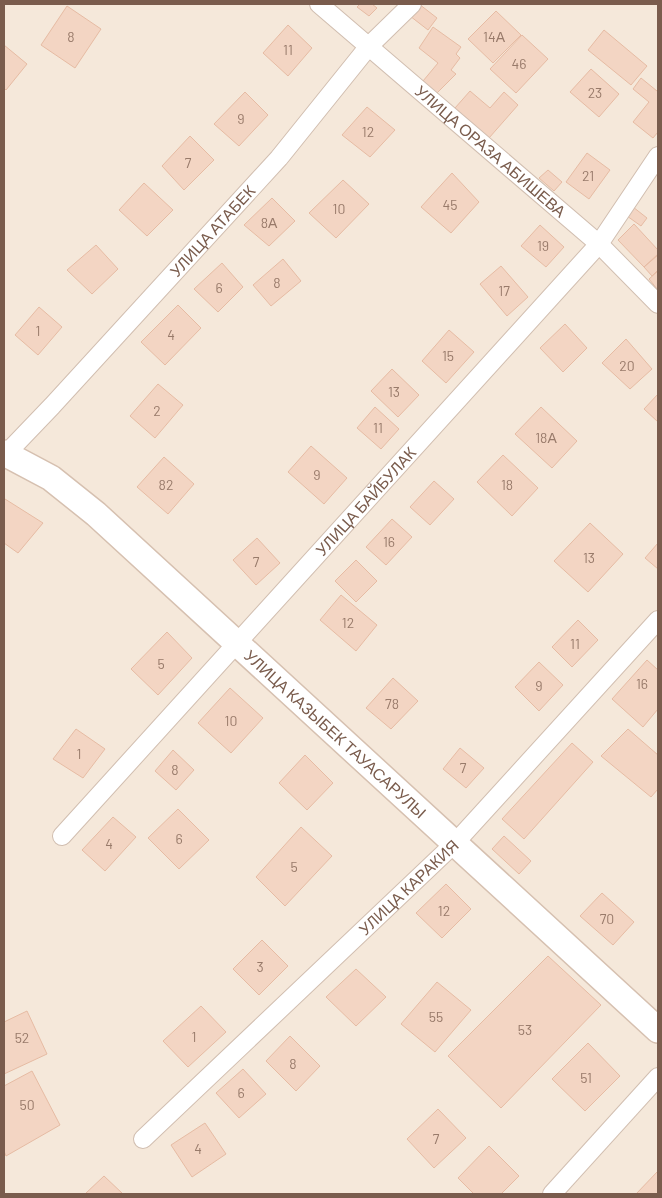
<svg xmlns="http://www.w3.org/2000/svg" width="662" height="1198" font-family="Barlow,sans-serif">
<style>
.residential{fill:#f5e8da}
.building{fill:#f3d5c3;stroke:#e6bba3}
.lines{fill:none;stroke-linecap:round;stroke-linejoin:round}
.street-casing{stroke:#d1beb0;stroke-width:20}
.secondary-casing{stroke:#d6c0b0;stroke-width:28}
.street{stroke:#fff;stroke-width:18}
.secondary{stroke:#fff;stroke-width:25}
.labels{text-anchor:middle;stroke-width:4.5;stroke-linejoin:round;paint-order:stroke}
.number-label{font-size:14px;fill:#987a6a}
.street-label{font-size:16px;fill:#7a5c4d;stroke:#fffaf3}
</style>
<rect width="100%" height="100%" fill="#fdf6ec"/>
<path class="residential" d="M4,4H658V1194H4Z"/>
<path class="building" d="M360,4H372L377,8L369,16L357,7Z
M419,4L437,18L428,30L410,16Z
M67,6L101,29L75,68L41,45Z
M496,11L521,35L493,63L468,39Z
M288,25L312,48L288,76L263,53Z
M433,27L461,47L456,54L460,58L451,70L456,74L437,93L423,81L438,63L419,48Z
M604,30L647,66L631,85L588,50Z
M522,35L548,59L516,93L490,69Z
M4,45L27,64L6,90L4,88Z
M591,69L619,94L599,117L570,92Z
M641,78L657,91L658,90V132L653,138L633,122L649,102L633,89Z
M470,91L490,108L504,92L518,105L489,138L455,108Z
M245,92L268,115L239,146L214,124Z
M367,107L395,130L370,157L342,135Z
M190,136L214,160L184,190L162,166Z
M587,153L610,170L589,199L566,182Z
M548,170L562,182L554,191L539,178Z
M452,173L479,202L451,233L421,207Z
M343,180L369,204L336,238L309,213Z
M144,183L173,210L147,236L119,210Z
M272,198L295,221L269,246L244,225Z
M633,207L647,218L641,226L627,216Z
M634,224L658,250V254L644,267L618,240Z
M540,225L564,247L546,267L521,246Z
M96,245L118,269L92,294L67,270Z
M658,255V270L652,276L644,267Z
M283,259L301,281L271,306L253,285Z
M222,263L243,287L218,312L194,289Z
M501,266L528,297L507,316L480,284Z
M658,271V290L649,279Z
M178,305L201,328L165,365L141,342Z
M39,307L62,327L38,355L15,335Z
M565,324L587,348L563,372L540,348Z
M449,330L474,352L446,383L422,361Z
M626,339L652,369L630,389L602,363Z
M392,369L419,395L398,417L371,391Z
M158,384L183,405L155,438L130,416Z
M658,394V422L644,409Z
M375,407L399,429L381,449L357,428Z
M541,407L577,441L552,468L515,434Z
M311,446L347,478L324,504L288,472Z
M503,455L538,488L512,516L477,482Z
M164,457L194,484L168,514L137,487Z
M434,481L454,499L430,525L410,507Z
M5,499L43,523L18,553L4,543V501Z
M392,519L412,537L386,565L366,547Z
M590,523L623,554L588,592L554,561Z
M257,538L280,563L256,585L233,560Z
M658,543V569L645,558Z
M356,560L377,581L356,602L335,581Z
M341,595L377,625L356,651L320,620Z
M578,620L598,640L572,667L552,647Z
M167,632L192,658L158,695L131,669Z
M647,660L658,670V709L643,727L612,699Z
M539,662L563,685L539,711L515,687Z
M393,678L418,701L391,729L366,708Z
M230,688L263,718L231,753L198,723Z
M76,729L105,749L83,778L53,759Z
M628,729L658,755V789L651,797L601,756Z
M572,743L593,762L524,839L502,819Z
M460,748L484,768L466,788L443,769Z
M173,750L194,770L176,790L155,771Z
M305,755L333,783L307,810L279,783Z
M178,809L209,840L179,869L148,838Z
M113,817L136,837L105,871L82,850Z
M301,827L332,856L285,906L256,877Z
M504,836L531,861L519,874L492,849Z
M446,884L471,909L442,938L416,913Z
M602,893L634,922L613,945L580,916Z
M262,940L288,966L259,995L233,969Z
M548,956L601,1005L501,1108L448,1056Z
M356,969L386,997L356,1026L326,997Z
M437,982L471,1010L435,1052L401,1024Z
M201,1006L226,1032L188,1067L163,1041Z
M27,1011L47,1054L4,1074V1022Z
M290,1036L320,1066L296,1091L266,1061Z
M588,1043L620,1076L585,1111L552,1079Z
M243,1069L266,1094L239,1118L216,1093Z
M32,1071L60,1125L6,1156L4,1151V1086Z
M438,1109L466,1138L434,1168L407,1139Z
M205,1123L226,1154L192,1177L171,1145Z
M489,1146L519,1176L501,1194H474L458,1178Z
M658,1171V1194H636Z
M104,1176L123,1194H85Z"/>
<g class="lines">
<defs>
<g id="street">
<path id="s1" d="M319,4L599,244L658,304"/>
<path id="s2" d="M6,454L52,406L279,158L369,46L412,4"/>
<path id="s3" d="M62,836L599,244L658,156"/>
<path id="s4" d="M143,1139L455,843L658,620"/>
<path d="M552,1194L658,1077"/>
</g>
<g id="secondary">
<path id="s5" d="M4,453L51,478L96,514L658,1030"/>
</g>
</defs>
<use href="#street" class="street-casing"/>
<use href="#secondary" class="secondary-casing"/>
<use href="#street" class="street"/>
<use href="#secondary" class="secondary"/>
</g>
<g class="labels">
<g class="number-label">
<text x="71" y="42">8</text>
<text x="494" y="42">14А</text>
<text x="288" y="55">11</text>
<text x="519" y="69">46</text>
<text x="595" y="98">23</text>
<text x="241" y="124">9</text>
<text x="368" y="137">12</text>
<text x="188" y="168">7</text>
<text x="588" y="181">21</text>
<text x="450" y="210">45</text>
<text x="339" y="214">10</text>
<text x="269" y="228">8А</text>
<text x="543" y="251">19</text>
<text x="277" y="288">8</text>
<text x="219" y="293">6</text>
<text x="504" y="296">17</text>
<text x="38" y="336">1</text>
<text x="171" y="340">4</text>
<text x="448" y="361">15</text>
<text x="627" y="371">20</text>
<text x="394" y="397">13</text>
<text x="157" y="416">2</text>
<text x="378" y="433">11</text>
<text x="546" y="443">18А</text>
<text x="317" y="480">9</text>
<text x="166" y="490">82</text>
<text x="507" y="490">18</text>
<text x="389" y="547">16</text>
<text x="589" y="563">13</text>
<text x="256" y="567">7</text>
<text x="348" y="628">12</text>
<text x="575" y="649">11</text>
<text x="161" y="669">5</text>
<text x="642" y="689">16</text>
<text x="539" y="691">9</text>
<text x="392" y="709">78</text>
<text x="231" y="726">10</text>
<text x="79" y="759">1</text>
<text x="463" y="773">7</text>
<text x="175" y="775">8</text>
<text x="179" y="844">6</text>
<text x="109" y="849">4</text>
<text x="294" y="872">5</text>
<text x="444" y="916">12</text>
<text x="607" y="924">70</text>
<text x="260" y="972">3</text>
<text x="436" y="1022">55</text>
<text x="525" y="1035">53</text>
<text x="194" y="1042">1</text>
<text x="22" y="1043">52</text>
<text x="293" y="1069">8</text>
<text x="586" y="1083">51</text>
<text x="241" y="1098">6</text>
<text x="27" y="1110">50</text>
<text x="436" y="1144">7</text>
<text x="198" y="1154">4</text>
</g>
<g class="street-label">
<text dy="6" stroke="none"><textPath href="#s1" startOffset="226">УЛИЦА ОРАЗА АБИШЕВА</textPath></text>
<text dy="6" stroke="none"><textPath href="#s2" startOffset="304">УЛИЦА АТАБЕК</textPath></text>
<text dy="6" stroke="none"><textPath href="#s3" startOffset="452">УЛИЦА БАЙБУЛАК</textPath></text>
<text dy="6" stroke="none"><textPath href="#s5" startOffset="436">УЛИЦА КАЗЫБЕК ТАУАСАРУЛЫ</textPath></text>
<text dy="6" stroke="none"><textPath href="#s4" startOffset="366">УЛИЦА КАРАКИЯ</textPath></text>
</g>
</g>
<rect width="662" height="1198" fill="none" stroke="#7a5c4d" stroke-width="10"/>
</svg>
